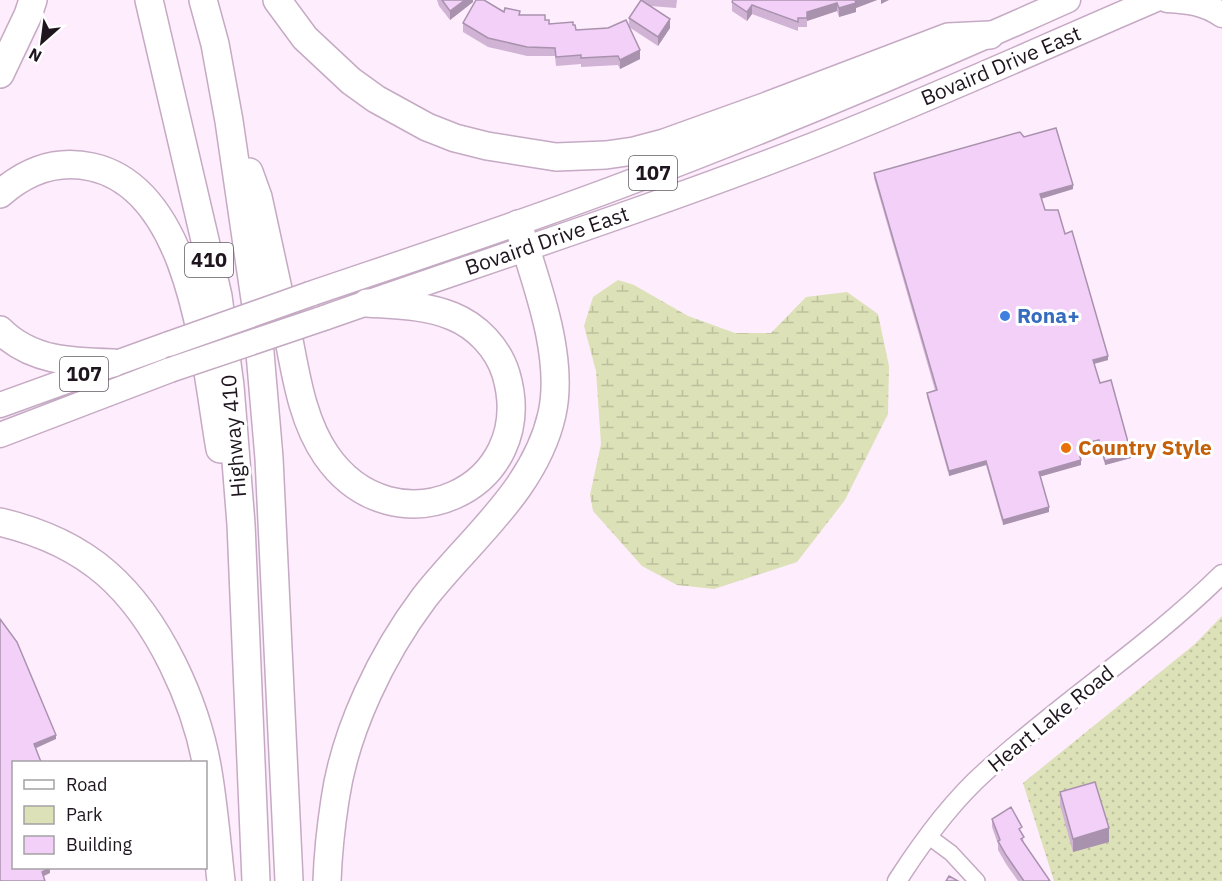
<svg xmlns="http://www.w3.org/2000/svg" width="1222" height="881" font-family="'IBM Plex Sans',sans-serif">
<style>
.green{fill:url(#green-dots)}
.wetland{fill:url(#wetland-marsh)}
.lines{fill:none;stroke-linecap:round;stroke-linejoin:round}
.minor-casing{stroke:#c5aac3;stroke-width:18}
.tertiary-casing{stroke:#c5aac3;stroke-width:21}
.primary-casing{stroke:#c5aac3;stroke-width:27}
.motorway-casing{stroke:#c5aac3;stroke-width:30}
.minor{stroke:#fff;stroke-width:15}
.tertiary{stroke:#fff;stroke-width:18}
.primary{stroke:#fff;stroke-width:24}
.motorway{stroke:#fff;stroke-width:27}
.primary-bridge-casing{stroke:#c5aac3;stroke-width:27;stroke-linecap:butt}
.primary-bridge{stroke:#fff;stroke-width:24}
.wall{fill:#d0b3d5}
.shaded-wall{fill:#a992ae}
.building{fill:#f2d0f8;stroke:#a992ae;stroke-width:1.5}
.shop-dot{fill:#3f7fe0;stroke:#fff;stroke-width:2}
.food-dot{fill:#e8710a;stroke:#fff;stroke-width:2}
.labels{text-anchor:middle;stroke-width:6;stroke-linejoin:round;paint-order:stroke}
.shield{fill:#fff;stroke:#625b62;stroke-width:1.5}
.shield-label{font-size:20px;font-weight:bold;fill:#1f151f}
.street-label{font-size:21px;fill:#1f151f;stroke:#fff}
.shop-label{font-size:21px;font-weight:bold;fill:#366cbe;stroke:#fff;text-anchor:start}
.food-label{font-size:21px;font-weight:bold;fill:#c56008;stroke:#fff;text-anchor:start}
</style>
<defs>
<pattern id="green-dots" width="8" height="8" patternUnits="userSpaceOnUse" patternTransform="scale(1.5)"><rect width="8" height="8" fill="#dce1b7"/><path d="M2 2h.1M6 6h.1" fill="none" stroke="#bcc09d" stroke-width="1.8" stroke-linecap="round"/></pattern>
<pattern id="wetland-marsh" width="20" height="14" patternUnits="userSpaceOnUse" patternTransform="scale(1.5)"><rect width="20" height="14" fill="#dce1b7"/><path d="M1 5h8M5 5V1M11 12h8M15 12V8" fill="none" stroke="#bcc09d"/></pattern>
</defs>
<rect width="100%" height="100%" fill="#feedfd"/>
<path class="green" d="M1222,616V881H1054L1023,783L1195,644Z"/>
<path class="wetland" d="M618,280L634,285L688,316L735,333H771L806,297L847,292L878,314L889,366L888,414L845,500L797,562L714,589L677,585L642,566L593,511L590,495L601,444L596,371L584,326L593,297Z"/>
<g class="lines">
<defs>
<path id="minor" d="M928,836L951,853L977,881"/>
<path id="tertiary" d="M897,881C922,842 951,802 986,771C1062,702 1149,646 1222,574"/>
<path id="primary" d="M1167,0C1188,1 1205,3 1222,15
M310,294C416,258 523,223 628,183C776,127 923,65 1068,0
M324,318C484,262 645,210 803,149C922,103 1037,50 1154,0
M0,405L169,344
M0,435L170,370"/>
<path id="motorway" d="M149,0L218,296L230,386L241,524L256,881
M203,0L215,44L229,121L256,306L269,458L289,881
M277,0L305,38L351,81L376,99L427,127L455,138L487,146L556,157L606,155L634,151L664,143L767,106L948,37L990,35
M0,74L28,15L33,0
M249,172L258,197C268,243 278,289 288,335C296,375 302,420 326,455C394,554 540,490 506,374C498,348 477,326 452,316C426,305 395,305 367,303
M0,194C26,171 57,159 92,167C194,190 205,364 220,449
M0,330C31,361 71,362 113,363
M0,522C38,531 76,547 106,573C159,619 197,704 208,772C214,808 217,845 221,881
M327,881C328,854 331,826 335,800C345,730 382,654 424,598C469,540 535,490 552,414C565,355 535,280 518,224"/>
</defs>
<use href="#minor" class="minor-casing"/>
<use href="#tertiary" class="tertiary-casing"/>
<use href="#primary" class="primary-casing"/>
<use href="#motorway" class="motorway-casing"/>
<use href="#minor" class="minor"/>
<use href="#tertiary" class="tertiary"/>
<use href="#primary" class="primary"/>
<use href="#motorway" class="motorway"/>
<defs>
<path id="primary-bridge" d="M169,344L310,294
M170,370L324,318"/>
</defs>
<use href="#primary-bridge" class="primary-bridge-casing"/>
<use href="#primary-bridge" class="primary-bridge"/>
</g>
<path class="wall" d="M437,0H473V2L450,20L439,6Z
M642,0H677L676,8L650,6L670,28L658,46L629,27L640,59L620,69L618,65L581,67V64L556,66L555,56H527L488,47L463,32V23L504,12L545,20L549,24L573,25L576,30L629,26V18Z
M877,0L856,8V12L839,17L837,11L807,21V27H798V31L752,14L747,21L732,11V2Z
M1024,137L1073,189L1041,199L1045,210L1065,234L1108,360L1094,364L1100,383L1131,458L1105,465L1099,444L1078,450L1081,465L1040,476L1049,512L1003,525L986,465L949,476L927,397V393L935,390L874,178V173Z
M1060,792L1109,842L1073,852L1060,805Z
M992,819L1022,833L1024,844L1050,881H1018L1006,864L998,850V844L992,827Z"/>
<path class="shaded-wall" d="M465,0H473V2L450,20V11Z
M855,0H877L856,8V12L839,17V8Z
M881,0H889L881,4Z
M837,3V11L807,21V12Z
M752,5V14L747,21V12Z
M670,19V28L658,46V37Z
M640,50V59L620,69V60Z
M1073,185V189L1040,199V194Z
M1108,356V360L1093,364V360Z
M1099,440V444L1077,450V445Z
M1131,453V458L1105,465V461Z
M1081,460V465L1039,477V472Z
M986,461V465L949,476V471Z
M1049,507V512L1003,525V520Z
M56,735V739L34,749V744Z
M1109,828V842L1073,852V839Z
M50,868V873L42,877V872Z"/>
<path class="building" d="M442,0H465L450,11Z
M476,0H484L504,12L505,8L520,11L519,15H545V20H549V24L573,22V25H575L576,30L608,28L626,20L640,50L620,60L618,56L581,58V55L556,57L555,48L527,47L488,38L463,23Z
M641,0L670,19L658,37L629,18Z
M733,0H855L856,3L839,8L837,3L807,12V18H798V22L752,5L747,12L732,2Z
M1056,128L1073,185L1040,194L1045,210H1058L1065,234L1072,231L1108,356L1093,360L1100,383L1111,380L1131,453L1105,461L1099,440L1077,445L1081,460L1039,472L1049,507L1003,520L986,461L949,471L927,393L937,390L874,173L1020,132L1024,137Z
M0,619L17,642L56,735L34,744L41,762H14V867H50V868L42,872L45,881H0Z
M1095,782L1109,828L1073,839L1060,792Z
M1011,807L1022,827L1019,829L1024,837L1021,839L1050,881H1024L1006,855L998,841L1000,840L992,819Z
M949,876L958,881H946Z"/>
<circle class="shop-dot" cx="1005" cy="316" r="6"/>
<circle class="food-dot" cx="1066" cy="448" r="6"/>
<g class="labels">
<g class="shield">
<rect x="629" y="156" width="48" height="34" rx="4.5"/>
<rect x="185" y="243" width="48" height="34" rx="4.5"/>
<rect x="60" y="357" width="48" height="34" rx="4.5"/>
</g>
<g class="shield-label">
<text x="653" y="180">107</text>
<text x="209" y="267">410</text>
<text x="84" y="381">107</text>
</g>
<g class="street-label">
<text transform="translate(1001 66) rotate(-23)" y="7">Bovaird Drive East</text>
<text transform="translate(547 241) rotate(-19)" y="7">Bovaird Drive East</text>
<text transform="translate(234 436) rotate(-95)" y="7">Highway 410</text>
<text transform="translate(1051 719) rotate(-39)" y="7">Heart Lake Road</text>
</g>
<g class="shop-label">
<text x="1017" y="323">Rona+</text>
</g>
<g class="food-label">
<text x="1078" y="455">Country Style</text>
</g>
</g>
<rect x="12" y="761" width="195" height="108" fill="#ffffff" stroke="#a5a1a5" stroke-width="1.5"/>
<rect x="24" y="780" width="30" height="9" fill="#ffffff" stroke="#a5a1a5" stroke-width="1.5"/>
<text x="66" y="791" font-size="18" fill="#1f151f">Road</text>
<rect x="24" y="806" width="30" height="18" fill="#dce1b7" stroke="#a5a1a5" stroke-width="1.5"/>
<text x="66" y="821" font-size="18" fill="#1f151f">Park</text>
<rect x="24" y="836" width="30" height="18" fill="#f2d0f8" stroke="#a5a1a5" stroke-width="1.5"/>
<text x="66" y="851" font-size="18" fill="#1f151f">Building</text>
<g transform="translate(42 42) rotate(208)" stroke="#ffffff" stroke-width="4.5" paint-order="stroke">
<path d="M0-4.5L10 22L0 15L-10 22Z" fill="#1f151f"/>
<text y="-9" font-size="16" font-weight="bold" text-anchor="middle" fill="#1f151f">N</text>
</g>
</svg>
